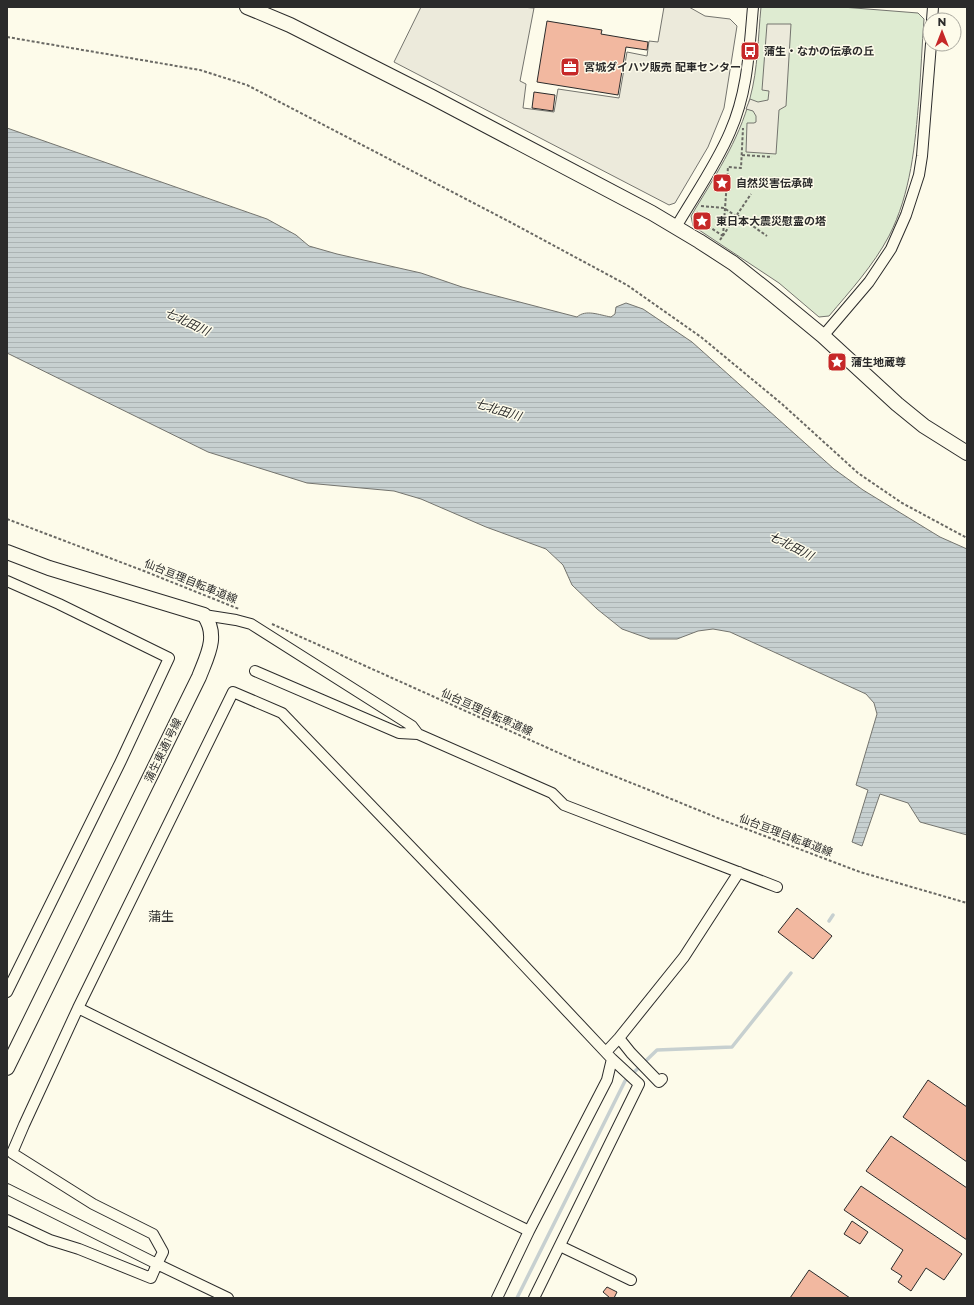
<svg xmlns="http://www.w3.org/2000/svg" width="974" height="1305" font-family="Montserrat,'Noto Sans JP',sans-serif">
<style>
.park{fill:#deebd1;stroke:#74746e}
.parking{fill:#eceadb;stroke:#74746e}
.water{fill:url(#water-rules);stroke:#74746e}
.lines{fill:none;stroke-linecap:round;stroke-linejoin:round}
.stream{stroke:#c7d0d0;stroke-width:3.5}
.building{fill:#f2b8a0;stroke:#2b2b2b}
.street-casing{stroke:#2b2b2b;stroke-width:12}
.secondary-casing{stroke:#2b2b2b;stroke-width:16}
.path{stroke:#6a6964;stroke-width:2;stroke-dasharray:3 2;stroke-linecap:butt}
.street{stroke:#fdfbea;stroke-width:10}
.secondary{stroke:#fdfbea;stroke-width:14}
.labels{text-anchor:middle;stroke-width:3;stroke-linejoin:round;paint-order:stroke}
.poi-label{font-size:11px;font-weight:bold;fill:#2b2b2b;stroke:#fdfbea;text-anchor:start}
.street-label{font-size:11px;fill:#2b2b2b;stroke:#fdfbea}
.water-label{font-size:12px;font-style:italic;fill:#2b2b2b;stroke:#fdfbea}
.quarter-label{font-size:13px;fill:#2b2b2b;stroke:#fdfbea}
</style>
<defs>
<pattern id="water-rules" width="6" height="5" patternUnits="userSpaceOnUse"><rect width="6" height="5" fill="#c7d0d0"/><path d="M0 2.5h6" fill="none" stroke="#abb3b3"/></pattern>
</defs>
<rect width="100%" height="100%" fill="#fdfbea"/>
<path class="park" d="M761,7H842L918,13L924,19C922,45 921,71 919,98C915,145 911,193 889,236C873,266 850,291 829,316L819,317L779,283L693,226L691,216C713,179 739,141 750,98C758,69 758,37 761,7Z"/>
<path class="parking" d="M421,7H521L534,8L520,81L526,84L523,108L554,112L558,89L619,98L627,52L647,56L649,41L658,42L664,7H689L705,16L730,19L737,26L724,108L708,147L675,203L669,205L394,62Z
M767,24H791L786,106L779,110L776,154L746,152L747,123H754L756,122V116L753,111L746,109L750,99L758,102L768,100L769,91L762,90Z"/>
<path class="water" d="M7,128L267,219L296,235L309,246L337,254L421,273L462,287L577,317C586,309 599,315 611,317L615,314L616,307L626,303L643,309L692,342L834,469L863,490L940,537L967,549V835L920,822L908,803L880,794L862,846L852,842L868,790L856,785L877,714L874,703L866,694L730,632L713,629L698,631L677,639H650L622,629L597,609L572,585L563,565L546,549L486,527L421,499L394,491L307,483L208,452L7,353Z"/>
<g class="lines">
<path class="stream" d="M829,921L833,915
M517,1298L625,1081L657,1050L732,1047L791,973"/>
</g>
<path class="building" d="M547,21L602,30L601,34L648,42L647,50L626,47L618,95L537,82Z
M534,92L555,95L553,111L532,108Z
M797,908L832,936L813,959L778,932Z
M928,1080L967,1107V1162L903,1117Z
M891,1136L967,1188V1240L866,1171Z
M861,1186L962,1254L944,1280L926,1268L911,1291L898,1282L902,1276L891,1269L903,1250L844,1210Z
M852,1221L868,1232L860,1244L844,1234Z
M809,1270L850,1298H790Z
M607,1287L617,1292L614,1298H610L603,1292Z"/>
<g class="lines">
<defs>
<path id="street" d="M932,20L933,7
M676,227C694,196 716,165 730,132C748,91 749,51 753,7
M823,336L869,282L891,249L906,215L919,175L922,156L931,44
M7,581L59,604L169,658L120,763L7,992
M204,615L236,620L251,624L412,726L418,734
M255,671L399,733L418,734L552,793L564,805L777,887
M78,1008L529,1231
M619,1038L631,1053L659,1082L662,1079
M606,1052L619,1038L684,957L739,872
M7,1189L157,1264L163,1252L153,1234L93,1204L12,1153L24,1125L78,1008L233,692L282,713L487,926L612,1059L607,1080L529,1231L497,1298
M7,1220L50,1240L79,1249L151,1278L157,1264L228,1298
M560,1246L631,1280
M534,1298L639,1084L612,1059"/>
<path id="secondary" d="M247,7L290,25L432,97L652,213L699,241L733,263L772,294L823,336L897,404L924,426L967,453
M7,552L49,568L204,615C219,636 207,656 199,677L7,1068"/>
</defs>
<use href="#street" class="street-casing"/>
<use href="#secondary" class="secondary-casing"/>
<path class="path" d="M7,37L200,70L247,85L510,222L627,285L701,337L782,404L858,473L902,503L967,538
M742,155L772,157
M701,206L724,208L736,216
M698,212L697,213L704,218L705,224L723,236
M737,215L767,236
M723,236L728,167L741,168L743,128
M720,240L751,194
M7,519L144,571L239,609
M272,624L579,762L659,794L725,821L860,872L967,903"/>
<use href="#street" class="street"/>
<use href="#secondary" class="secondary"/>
</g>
<defs>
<symbol id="bus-square" viewBox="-11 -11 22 22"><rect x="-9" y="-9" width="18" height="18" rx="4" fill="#c62828" stroke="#fdfbea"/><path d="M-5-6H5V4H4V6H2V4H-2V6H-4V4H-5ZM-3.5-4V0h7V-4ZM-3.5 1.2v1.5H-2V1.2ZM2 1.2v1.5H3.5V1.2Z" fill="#fff"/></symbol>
<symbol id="office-square" viewBox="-11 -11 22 22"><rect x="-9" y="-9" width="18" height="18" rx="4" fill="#c62828" stroke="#fdfbea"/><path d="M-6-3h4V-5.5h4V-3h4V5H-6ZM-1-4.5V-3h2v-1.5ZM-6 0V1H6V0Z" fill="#fff"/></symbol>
<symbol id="sight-square" viewBox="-11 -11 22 22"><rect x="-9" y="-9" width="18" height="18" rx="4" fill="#c62828" stroke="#fdfbea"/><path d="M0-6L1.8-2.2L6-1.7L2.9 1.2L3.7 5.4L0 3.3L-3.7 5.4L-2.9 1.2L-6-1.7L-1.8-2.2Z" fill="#fff"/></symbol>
</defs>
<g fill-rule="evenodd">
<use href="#bus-square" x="739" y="40" width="22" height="22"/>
<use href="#office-square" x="559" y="56" width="22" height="22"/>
<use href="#sight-square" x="711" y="172" width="22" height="22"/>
<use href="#sight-square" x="691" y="210" width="22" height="22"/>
<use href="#sight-square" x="826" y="351" width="22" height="22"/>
</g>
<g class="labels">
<g class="poi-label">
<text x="764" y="55">蒲生・なかの伝承の丘</text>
<text x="584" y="71">宮城ダイハツ販売 配車センター</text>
<text x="736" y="187">自然災害伝承碑</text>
<text x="716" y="225">東日本大震災慰霊の塔</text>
<text x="851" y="366">蒲生地蔵尊</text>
</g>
<g class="street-label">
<text transform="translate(191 581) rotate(22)" y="4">仙台亘理自転車道線</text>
<text transform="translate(487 712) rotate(24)" y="4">仙台亘理自転車道線</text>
<text transform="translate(163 750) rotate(-64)" y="4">蒲生東通1号線</text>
<text transform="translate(786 835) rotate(21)" y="4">仙台亘理自転車道線</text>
</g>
<g class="water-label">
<text transform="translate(187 322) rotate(25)" y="4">七北田川</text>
<text transform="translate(498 410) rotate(17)" y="4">七北田川</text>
<text transform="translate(791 546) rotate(27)" y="4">七北田川</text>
</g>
<g class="quarter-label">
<text x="161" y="921">蒲生</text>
</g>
</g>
<rect width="974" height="1305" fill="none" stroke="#2b2b2b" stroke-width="16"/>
<g transform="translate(942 32)"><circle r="19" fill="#fdfbea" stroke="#a9a89e"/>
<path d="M0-3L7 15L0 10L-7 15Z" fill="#c62828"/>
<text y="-6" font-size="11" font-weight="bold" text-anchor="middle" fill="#2b2b2b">N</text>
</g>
</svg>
